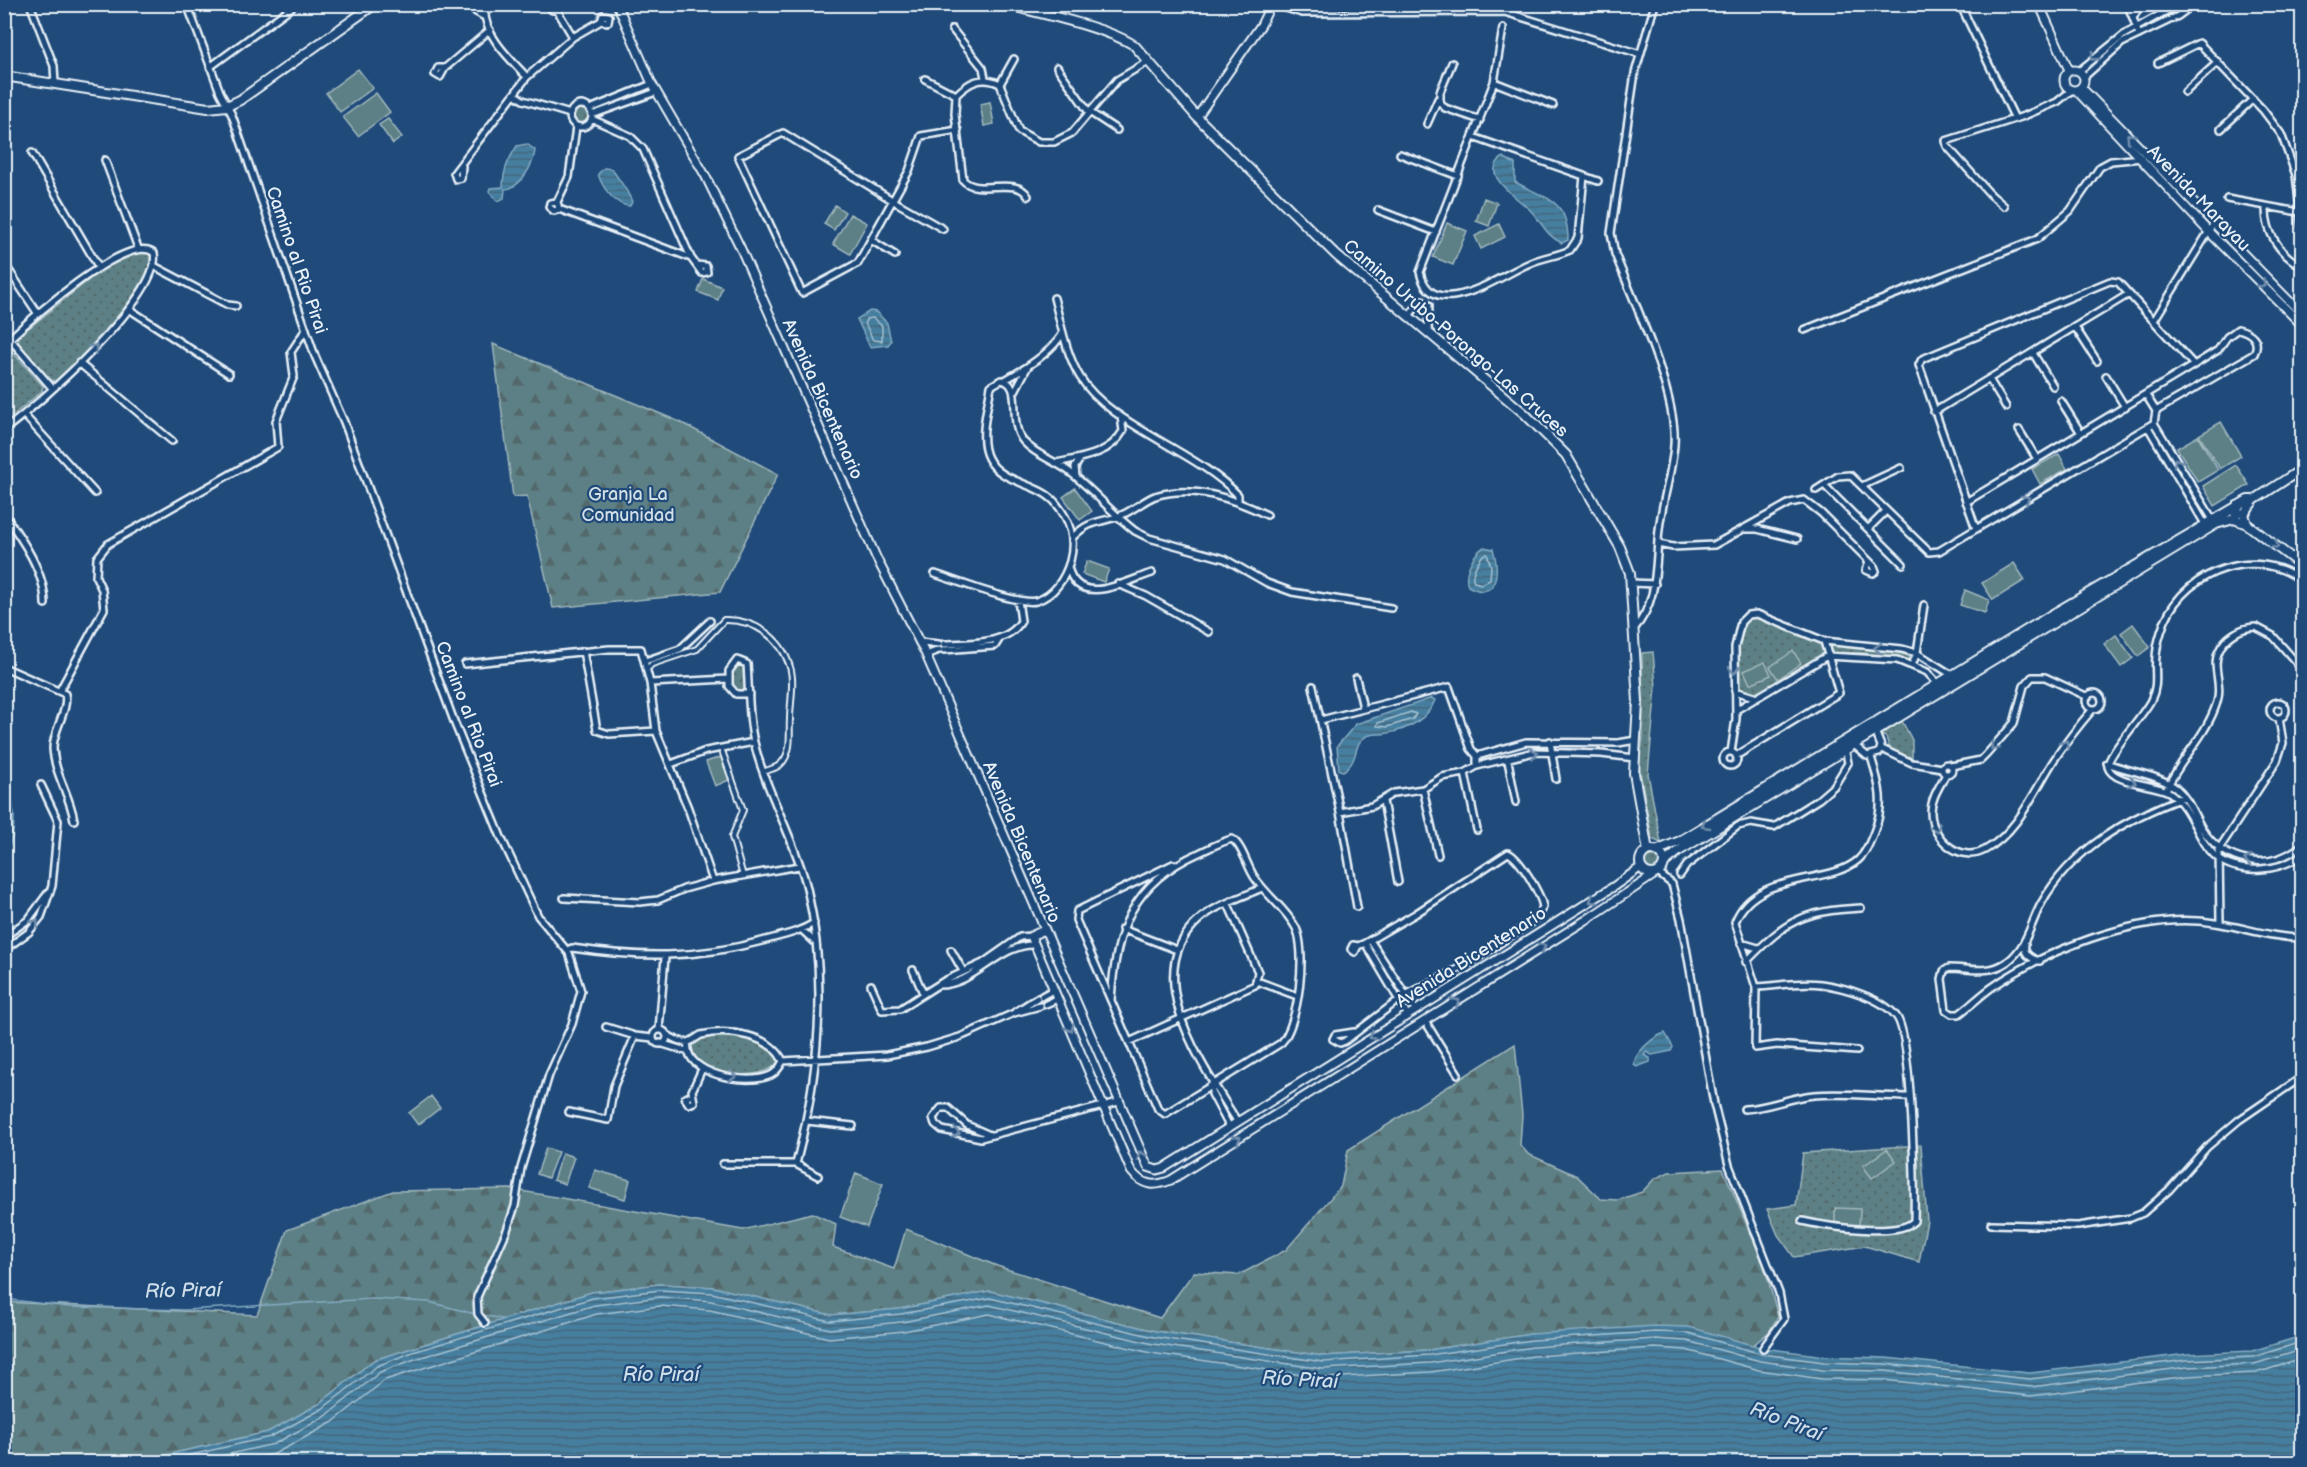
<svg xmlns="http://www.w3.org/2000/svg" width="2307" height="1467" font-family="'Balsamiq Sans',sans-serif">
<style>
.grass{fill:url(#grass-dots);stroke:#a2b8be;stroke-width:1.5}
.forest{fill:url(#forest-firs);stroke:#a2b8be;stroke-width:1.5}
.pitch{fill:#5c8085;stroke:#a2b8be;stroke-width:1.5}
.water{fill:url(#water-rules);stroke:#86acc3;stroke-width:1.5}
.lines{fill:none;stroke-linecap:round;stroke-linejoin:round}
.shore{stroke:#a7c3d4;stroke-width:1.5}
.stream{stroke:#86acc3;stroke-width:1.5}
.pedestrian-casing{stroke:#e8f1f8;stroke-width:8}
.minor-casing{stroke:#e8f1f8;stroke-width:10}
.tertiary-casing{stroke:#e8f1f8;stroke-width:11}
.secondary-casing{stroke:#e8f1f8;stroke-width:12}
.pedestrian{stroke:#1f4a7a;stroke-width:4}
.minor{stroke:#1f4a7a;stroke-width:5}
.tertiary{stroke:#1f4a7a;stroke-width:7}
.secondary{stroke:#1f4a7a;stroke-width:8}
.oneway{stroke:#6f8dac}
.labels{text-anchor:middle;stroke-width:4.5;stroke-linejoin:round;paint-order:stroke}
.street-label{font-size:18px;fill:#e8f1f8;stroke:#1f4a7a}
.park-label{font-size:18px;fill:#d3e0e7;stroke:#1f4a7a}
.water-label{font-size:20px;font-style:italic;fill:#d0e0eb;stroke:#1f4a7a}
</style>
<defs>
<pattern id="grass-dots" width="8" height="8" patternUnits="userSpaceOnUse" patternTransform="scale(1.5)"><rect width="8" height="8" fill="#5c8085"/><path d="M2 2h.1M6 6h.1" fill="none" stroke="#52676a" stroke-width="1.8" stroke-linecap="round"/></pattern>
<pattern id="forest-firs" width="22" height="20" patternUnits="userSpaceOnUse" patternTransform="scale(1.5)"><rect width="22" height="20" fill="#5c8085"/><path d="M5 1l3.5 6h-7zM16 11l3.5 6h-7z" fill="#52676a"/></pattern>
<pattern id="water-rules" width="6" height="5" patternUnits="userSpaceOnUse" patternTransform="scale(1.5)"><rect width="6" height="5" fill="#457e9f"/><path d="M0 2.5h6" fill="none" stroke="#456679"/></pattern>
</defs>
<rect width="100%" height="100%" fill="#1f4a7a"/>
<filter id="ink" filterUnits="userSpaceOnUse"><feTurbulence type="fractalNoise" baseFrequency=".0167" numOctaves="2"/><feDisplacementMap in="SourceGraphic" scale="12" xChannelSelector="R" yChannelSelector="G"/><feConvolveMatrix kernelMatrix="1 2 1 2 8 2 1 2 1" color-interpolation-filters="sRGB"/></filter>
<g filter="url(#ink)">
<path class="grass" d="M571 116a10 10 0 1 1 20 0a10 10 0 1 1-20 0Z
M141,250L151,253L152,257C144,301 89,349 58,380L54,381L46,378L18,343L19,336L101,270Z
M8,347L43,386L42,391L5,422V349Z
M1757,617L1819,642L1824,653L1756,695L1738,689V647L1745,621Z
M1830,645L1893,651L1911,657L1910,660L1863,653H1830Z
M1653,652L1656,687L1648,774L1661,843L1652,839L1639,765L1643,737L1642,653Z
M739,663L745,668L747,686L740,692L734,689L732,668Z
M1902,721L1912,740V761L1890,750L1886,737L1880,735Z
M1644 862a9 9 0 1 1 18 0a9 9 0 1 1-18 0Z
M715,1036C739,1036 761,1038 778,1056V1062C762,1085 693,1075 689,1045L701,1038Z
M1921,1145L1927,1221L1919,1262L1865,1246L1794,1257L1778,1235L1767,1209L1796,1205L1803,1153Z"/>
<path class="forest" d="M493,344L680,422L778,474L720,592L553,608L527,496L513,497Z
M1515,1044L1522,1115L1520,1145L1528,1154L1577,1176L1601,1199L1618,1200L1642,1192L1654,1179L1669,1172L1723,1169L1764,1265L1778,1316L1769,1332L1752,1346L1532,1334L1429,1350L1323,1356L1155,1331L990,1291L900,1309L831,1315L713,1287L660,1284L592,1292L374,1360L319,1404L268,1432L157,1457L93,1462H5L4,1302L257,1315L287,1230L393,1191L510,1189L743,1230L812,1213L836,1224L833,1247L894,1269L906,1229L997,1266L1160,1318L1194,1272L1239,1275L1286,1250L1341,1186L1348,1150Z"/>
<path class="pitch" d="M358,69L373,88L340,112L326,93Z
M376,93L390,112L358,136L343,117Z
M990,102L994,124L984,126L980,104Z
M388,119L402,137L393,144L379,125Z
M1484,198L1497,203L1489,226L1476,221Z
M835,205L845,212L834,230L824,224Z
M850,214L867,223L850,254L833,244Z
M1447,223L1467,231L1453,265L1433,257Z
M1499,224L1505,237L1481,249L1475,236Z
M703,279L722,287L718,300L698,292Z
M2221,422L2241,456L2220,469L2199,435Z
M2198,436L2218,470L2198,482L2177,448Z
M2059,454L2067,469L2040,484L2032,469Z
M2236,465L2249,485L2215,506L2203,486Z
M1075,488L1092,511L1080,520L1063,497Z
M1087,561L1109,569L1104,582L1082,574Z
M2014,563L2025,580L1993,600L1982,583Z
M1965,590L1989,600L1985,613L1960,605Z
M2133,624L2150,647L2138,656L2121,633Z
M2116,635L2133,658L2121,667L2104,644Z
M1793,651L1801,663L1778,679L1770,667Z
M1765,662L1771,675L1750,684L1744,671Z
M721,757L729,780L715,786L706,762Z
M431,1096L440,1108L418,1125L409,1113Z
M546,1148L558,1152L548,1178L537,1174Z
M1887,1149L1896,1161L1872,1178L1863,1166Z
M562,1153L574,1157L565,1184L553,1180Z
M595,1170L630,1180L625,1199L589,1188Z
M856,1173L883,1184L867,1227L840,1217Z
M1835,1208L1860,1209L1859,1226L1835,1225Z"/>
<path class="water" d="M527,144L535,150C534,164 520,189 505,189L504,198L498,201L489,191L490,188L503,187C503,171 508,160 517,146Z
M1503,157L1515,164V182C1546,199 1568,199 1568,240L1562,243C1546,236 1542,222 1530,210C1520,199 1477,175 1503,157Z
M604,168L612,169C619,180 628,190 632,202L630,206C615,206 602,187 598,174Z
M870,311L876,312L887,323L891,341L888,345L870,347L857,319Z
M1484,547L1493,549C1500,570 1498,603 1468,586C1463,573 1473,554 1484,547Z
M1432,698L1435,700C1428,719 1407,730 1388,733C1380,735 1372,733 1365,737C1352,745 1360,761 1343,771L1339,770L1337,746L1356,724Z
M4,774C15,800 19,831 5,856Z
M1665,1033L1673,1047L1671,1051L1652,1055L1647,1052L1644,1055L1650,1058V1062L1637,1067L1634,1065C1634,1053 1654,1036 1665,1033Z
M660,1284L713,1287L831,1315L900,1309L990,1291L1155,1331L1323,1356L1429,1350L1531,1334L1655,1326L1689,1327L1763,1348L1825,1356L1886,1358L2030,1373L2187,1354L2252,1351L2302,1336V1462H93L157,1457L268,1432L319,1404L374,1360L592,1292Z"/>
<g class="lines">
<path class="shore" d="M873,318L882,326V341L873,340L865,323L866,319Z
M1487,554L1491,566L1490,580L1481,584L1474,582C1470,574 1477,563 1483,555Z
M1411,712L1416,714L1413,719L1387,727L1377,726L1378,723Z
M160,1462L270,1437L322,1409L377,1366L413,1352L593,1298L660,1290L712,1293L830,1321L901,1314L990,1298L1154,1337L1323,1362L1429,1355L1532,1340L1655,1332L1688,1333L1762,1354L1824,1362L1885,1364L2030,1379L2187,1360L2253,1357L2302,1342
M194,1462L274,1444L326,1416L380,1372L415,1359L595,1305L660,1297L711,1301L830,1329L902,1322L989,1305L1153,1344L1323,1369L1430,1363L1533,1347L1655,1339L1687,1341L1760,1361L1823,1370L1885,1371L2031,1387L2188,1367L2254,1364L2302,1350
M235,1462L274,1454L293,1444L333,1422L385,1380L597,1314L660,1306L710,1310L829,1338L904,1331L989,1314L1151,1353L1323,1378L1431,1372L1534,1356L1655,1348L1686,1350L1759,1370L1822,1379L1884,1380L2031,1396L2188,1376L2256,1373L2302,1359"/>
<path class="stream" d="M4,1299L70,1307L185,1310L373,1299L429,1302L475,1314
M483,1315L502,1319"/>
<defs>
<path id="pedestrian" d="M647,669L652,664L697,649L724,620C754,619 781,637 790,667C795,682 790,703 790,719C789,732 792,748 784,760C780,767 772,769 765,771
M721,748L743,810L732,837L743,876"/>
<path id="minor" d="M30,4L54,66L55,84
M187,4L220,92L232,115L315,356L344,422L455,724L501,837L538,916L569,953L581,991L572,1024L549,1075L521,1168L515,1206L507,1230L477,1297L478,1314L485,1323
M549,4L552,10H557L573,37
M1273,4L1302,13L1505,12L1640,54
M1960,4L2015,119
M2127,4L2133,18
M483,16L476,12L477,7L485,8C482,33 510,59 527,77
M1503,28L1494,82L1420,272C1432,326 1501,275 1530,263C1543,257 1557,256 1570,250L1578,238L1584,176
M952,29L983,68L985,78
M2139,35L2133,18L2141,4
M1452,63L1440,92V102L1445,108L1480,120
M2158,63L2199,43L2263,110L2281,134L2296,175L2302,228
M210,67L296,4
M1057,67L1088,111L1117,130
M445,68H438L435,74L440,77L445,68L490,30
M2079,71L2125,34L2179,4
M2084,77L2122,43L2178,16L2194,4
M925,79L956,95
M1494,82L1553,105
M1000,84L1014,59
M2185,92L2218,62
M514,94L523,100L570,114
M570 116a11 11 0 1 1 22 0a11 11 0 1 1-22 0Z
M590,109L652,84
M592,115L656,92
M592,119L630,136L643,149L691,258L702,273L707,272L706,266L697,265
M1427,124L1438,99
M576,127L569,177L557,202L559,209L691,258
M2221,129L2253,99
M1473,137L1598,181
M32,153L99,268
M1400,154L1458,176
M105,160L138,248
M462,166L461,178L456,179L454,173L527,77L573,37L601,21L603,15L609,16L608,22L601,21
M1028,196C1016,175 978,197 963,180L955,114L956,95C969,82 982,75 1000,84L1019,131L1039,142H1054L1072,133L1117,80L1149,61
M2227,199L2299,212
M557,202L550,203L549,207L554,211L560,209
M2004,206L1990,194L1947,146L1946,141L2024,116L2057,102L2072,90
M2266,207C2265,232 2280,255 2302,266
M1378,210L1436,232
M943,229L892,200L783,133L738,156L802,293L858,263L909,171L921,136L958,130
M871,240L895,255
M4,263L38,314
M154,266L228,305L236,306
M1054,298C1061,324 1066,354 1080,377C1109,425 1195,450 1238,495V501
M129,309L229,374
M1408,317L1422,300
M2155,319L2214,223
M2075,327L2097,361
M1804,330L2037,239L2070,211L2100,167L2111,161L2142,158
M1428,333L1429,305
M10,339L52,388
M4,344C25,324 129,230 154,253C163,295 38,405 4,430
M2033,353L2053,386
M79,363L172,441
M2106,376L2125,407
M1989,379L2006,407
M1005,380C1025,369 1051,353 1063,333
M1015,391L1027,368
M2061,401L2081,433
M2156,411L2254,354C2261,340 2251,332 2238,329L2227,337L2218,350L2194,365
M1934,412L2129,294L2194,365L1966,502
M24,415L95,493
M2154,423L2213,520
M2148,427L2205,524
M2019,430L2037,459
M1056,463C1080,458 1110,455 1123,431L1121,417
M1076,477L1075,467L1080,459
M1824,485L1903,564
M1862,486L1901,468
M1816,490L1838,476L1850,475L1929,552L1939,551L1976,529L1919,365L1922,359L2110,281L2118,282L2129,294
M4,514C22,539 45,572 45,604
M1743,529L1790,503L1804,500L1821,513L1874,566L1876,571L1873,573L1866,570L1869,561
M1868,529L1886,511
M1976,529L2154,423L2156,411L2146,395
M1073,537C1090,520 1099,523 1119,516C1132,512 1142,501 1155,496C1193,484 1234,499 1267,515
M1658,544L1673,547L1714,545L1743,529H1757L1797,539
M1068,567C1078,609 1126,581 1152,573
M935,574C957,581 1018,605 1036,601C1054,596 1065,578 1070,561C1076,538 1070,520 1055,502C1037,482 1001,484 988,458C978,439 988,406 991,386L1001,380C1025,383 1006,423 1024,442C1036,455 1053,460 1067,470C1092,488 1111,513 1135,531L1149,538L1225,559L1267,583L1292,592L1391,608
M2302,581C2258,546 2187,569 2165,621C2161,631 2157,644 2156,656C2154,673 2159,684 2151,700C2144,715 2105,757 2108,767C2113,784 2155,784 2169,792C2204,815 2194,873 2261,869C2276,868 2290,864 2302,854
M1631,583L1655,584
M1118,584L1146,596L1209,632
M1634,629C1659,602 1655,564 1659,530C1662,501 1672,473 1674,445C1678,395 1634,302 1615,254L1611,233L1635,73L1655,4
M919,642L939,644
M944,644C969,643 1008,645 1021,621L1018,600
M944,650L995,646L1000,638
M583,651L597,730L609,734L656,731
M926,655L939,650
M645,661L680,649L710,621
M465,664L609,649H641L650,683L656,731L688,808L713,881
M1912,665L1917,653L1924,605
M4,667L65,694C69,710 53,730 53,748C54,773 70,795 74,820
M1356,678L1363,708
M650,683L728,679
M1313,686L1340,812L1357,907
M60,690L104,609L102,590L96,577L97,558L108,544L278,447L276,421L294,376L291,352L306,329
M1735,691L1757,698
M2086 701a8 8 0 1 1 16 0a8 8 0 1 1-16 0Z
M750,694H736L729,686V671L737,660L747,664C749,689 748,717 754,742C765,790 795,839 807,888C828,978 819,1075 796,1164
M2270 710a8 8 0 1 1 16 0a8 8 0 1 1-16 0Z
M1736,710L1827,656L1897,660L1927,672L1938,684
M1321,720L1449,687L1471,749L1477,756V766
M1550,741L1556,779
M1853,744L1867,756L1879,753L1881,746L1875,731
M1882,749L1912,763L1942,768
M1731,752L1736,719L1735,647L1741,622L1748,615L1757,614L1824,641L1902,649L1917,653L1952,675
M1723 759a7 7 0 1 1 14 0a7 7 0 1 1-14 0Z
M1477,756L1526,742L1618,743L1636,740
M1736,756L1839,693L1824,641
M1508,761L1516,802
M2107,763C2129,772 2157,774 2176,788C2188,798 2193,813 2201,827C2223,864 2269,873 2302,845
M1942 769a5 5 0 1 1 10 0a5 5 0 1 1-10 0Z
M671,764L706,751L754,742
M1951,766L1981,760L1986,755L2014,723L2024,686L2032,677H2045L2088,697
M1465,773L1477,830
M1946,774C1940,786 1931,798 1931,812C1931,838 1960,864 1985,850C2019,831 2034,791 2054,760C2066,742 2079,725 2093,709
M1423,789L1438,855
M2166,790C2180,759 2207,735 2217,702C2223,684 2211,667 2219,651C2225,637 2241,627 2256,627L2273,636L2302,669
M2184,797C2128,818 2071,849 2041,904C2030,925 2027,947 2007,962C1988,975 1970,968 1949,968L1944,971L1942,979L1946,1010L1952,1014H1959C1970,1006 1980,996 1991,988C2044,951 2133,916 2198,921C2234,923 2267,938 2302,938
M1383,801L1398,882
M1340,812L1372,806L1394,793L1423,789L1442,777L1465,773L1477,766L1534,752L1601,754L1635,758
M1658,873L1672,884L1681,919L1714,1104L1729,1165L1779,1293L1784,1319L1763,1348
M1680,875L1687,865L1738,826L1751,823L1774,827L1819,799L1834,786L1848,763L1845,748
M564,898L640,902L658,900L684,889L713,881L799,866
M2220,923L2219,849L2277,761L2283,743L2279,718
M1122,929L1177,950
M802,930L816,943
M4,937L28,920L48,893
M1370,940L1415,1009
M1365,943L1407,1014
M1741,943L1758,948
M2025,944C2023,954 2031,959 2040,961
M4,950L29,932L41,917L52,886L58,821L41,785
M567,950L572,948C640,958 695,959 762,941C780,936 798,933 814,923
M951,950L963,971
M1746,962C1787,920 1802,911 1861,908
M913,970L923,993
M1257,981L1297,996
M871,985L882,1010L900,1009L944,981L983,963L1020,937L1031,936
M939,985C975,985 999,944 1034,945
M1756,987C1777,986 1800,981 1821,984C1843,987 1882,998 1896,1016C1912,1034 1915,1189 1914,1221C1898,1238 1824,1226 1802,1221
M1042,996L1053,990
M1111,1001C1115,931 1131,883 1199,853C1210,848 1220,842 1232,839C1243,846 1247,867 1255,878C1267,896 1286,909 1296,928C1307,950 1299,1025 1281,1043L1165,1114L1158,1109L1076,920L1077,911L1173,864
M1046,1004L1057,999
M1015,1012L1037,998
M1425,1021L1458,1074
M606,1027L635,1036L653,1038
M659,1030L665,957
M653 1037a7 7 0 1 1 14 0a7 7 0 1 1-14 0Z
M1354,1032L1335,1035L1333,1039L1340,1043L1345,1041L1405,995L1470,963L1536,919L1543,907C1541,895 1520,858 1508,853L1415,914L1365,943L1358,946L1353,945L1351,949L1355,952L1358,946
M666,1034C672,1038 681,1043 688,1042C693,1041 697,1037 701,1035C728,1029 770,1034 783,1061
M688,1042C682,1075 748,1086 771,1075C777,1072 780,1067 783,1061
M1129,1042L1255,985L1258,972L1228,904
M660,1043L686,1051
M1857,1051L1777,1045L1755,1048L1756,987L1735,922C1755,870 1829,886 1858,860C1866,853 1870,842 1874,832C1885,805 1880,785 1871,757
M783,1061L887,1055L927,1047L960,1037L1014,1013L1040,1006
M1212,1083V1094L1229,1126
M692,1095L685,1098L689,1104L694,1102L692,1091L702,1069
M1744,1109C1769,1108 1790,1097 1814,1095C1844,1092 1878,1097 1909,1097
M569,1112L608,1120L614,1086L635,1036
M807,1121L853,1126
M1237,1121C1204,1067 1136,974 1200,919C1216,905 1242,897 1262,888
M990,1135L967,1125L948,1108H941L933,1118L935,1124L942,1130L981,1138L1118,1102
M723,1164H796L818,1176
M1991,1224L2078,1226L2131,1218L2143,1213L2169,1190L2207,1147L2239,1120L2302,1077"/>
<path id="tertiary" d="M617,4L652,84L705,175L741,249L876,557L926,655L1148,1167L1157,1170L1164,1168L1613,887L1641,867
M2039,4L2069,70
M2064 80a10 10 0 1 1 20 0a10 10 0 1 1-20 0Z
M2081,87L2302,314
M2076,90L2208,231L2302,325
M1197,117L1261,25L1271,4
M1044,930L1031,936L1131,1171C1143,1186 1154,1187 1171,1180L1586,920L1654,875"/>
<path id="secondary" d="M1004,4C1041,14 1103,26 1134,45L1197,117L1336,255L1525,414L1566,455L1620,547L1630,573L1638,702L1634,773L1648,851
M4,76L208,108L227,106L240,100L375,4
M2234,519L2247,524L2302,566
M2247,524L2244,514L2254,500
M1640 862a12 12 0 1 1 24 0a12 12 0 1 1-24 0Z
M1656,851L1680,841L2053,614L2248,500H2254L2302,469
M1664,863L1679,851L2216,524L2234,519L2238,511L2237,506"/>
</defs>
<use href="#pedestrian" class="pedestrian-casing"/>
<use href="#minor" class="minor-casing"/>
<use href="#tertiary" class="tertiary-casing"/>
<use href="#secondary" class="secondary-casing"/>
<use href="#pedestrian" class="pedestrian"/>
<use href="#minor" class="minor"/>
<use href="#tertiary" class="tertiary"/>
<use href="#secondary" class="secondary"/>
</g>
<defs><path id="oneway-chevron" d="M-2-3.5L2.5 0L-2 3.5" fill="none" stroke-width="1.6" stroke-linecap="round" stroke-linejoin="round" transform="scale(1.5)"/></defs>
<g class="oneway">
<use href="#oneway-chevron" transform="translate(2094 57) rotate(139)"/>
<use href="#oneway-chevron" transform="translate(2130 137) rotate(-134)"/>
<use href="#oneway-chevron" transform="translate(2262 284) rotate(45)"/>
<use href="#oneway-chevron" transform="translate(94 348) rotate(-46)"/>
<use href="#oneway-chevron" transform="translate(2177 462) rotate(-121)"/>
<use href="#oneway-chevron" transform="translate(2026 499) rotate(-31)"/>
<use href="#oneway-chevron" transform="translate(2275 545) rotate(36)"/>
<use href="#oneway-chevron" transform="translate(1878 648) rotate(-176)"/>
<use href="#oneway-chevron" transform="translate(1734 670) rotate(89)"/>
<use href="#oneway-chevron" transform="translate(2065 744) rotate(-55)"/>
<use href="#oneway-chevron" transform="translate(1994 747) rotate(131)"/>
<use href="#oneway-chevron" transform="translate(1534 753) rotate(-7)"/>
<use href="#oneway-chevron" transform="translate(2132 782) rotate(16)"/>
<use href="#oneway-chevron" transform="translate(1705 825) rotate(149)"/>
<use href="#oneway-chevron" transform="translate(1936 828) rotate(67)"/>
<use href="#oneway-chevron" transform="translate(2248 860) rotate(-171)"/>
<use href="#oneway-chevron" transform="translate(1593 900) rotate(148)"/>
<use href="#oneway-chevron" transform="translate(35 923) rotate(-53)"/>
<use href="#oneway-chevron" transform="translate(1542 947) rotate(-32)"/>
<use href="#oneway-chevron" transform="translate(1456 1002) rotate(-32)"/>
<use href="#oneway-chevron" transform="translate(1070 1028) rotate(66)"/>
<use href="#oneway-chevron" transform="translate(1373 1036) rotate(148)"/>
<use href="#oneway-chevron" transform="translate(733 1076) rotate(4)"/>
<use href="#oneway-chevron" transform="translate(956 1133) rotate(13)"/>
<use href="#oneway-chevron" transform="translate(1237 1139) rotate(-32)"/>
<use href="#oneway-chevron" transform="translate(1141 1155) rotate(-114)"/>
</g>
</g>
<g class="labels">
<g class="street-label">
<text transform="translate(2199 198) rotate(46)" y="6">Avenida Marayau</text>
<text transform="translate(297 260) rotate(71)" y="6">Camino al Rio Pirai</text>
<text transform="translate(1456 338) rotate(41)" y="6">Camino Urubo-Porongo-Las Cruces</text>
<text transform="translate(823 399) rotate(66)" y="6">Avenida Bicentenario</text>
<text transform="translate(469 714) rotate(69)" y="6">Camino al Rio Pirai</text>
<text transform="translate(1022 842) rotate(67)" y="6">Avenida Bicentenario</text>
<text transform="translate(1471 957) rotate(-32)" y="6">Avenida Bicentenario</text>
</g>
<g class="park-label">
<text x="628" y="500">Granja La<tspan x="628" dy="21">Comunidad</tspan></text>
</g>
<g class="water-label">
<text transform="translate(183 1290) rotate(-1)" y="7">Río Piraí</text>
<text x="661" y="1381">Río Piraí</text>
<text transform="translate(1300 1379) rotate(3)" y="7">Río Piraí</text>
<text transform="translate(1787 1421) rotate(21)" y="7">Río Piraí</text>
</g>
</g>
<rect width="2307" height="1467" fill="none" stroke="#1f4a7a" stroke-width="24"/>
<rect x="12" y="12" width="2283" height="1443" fill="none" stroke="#e8f1f8" stroke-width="2" filter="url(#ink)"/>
</svg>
